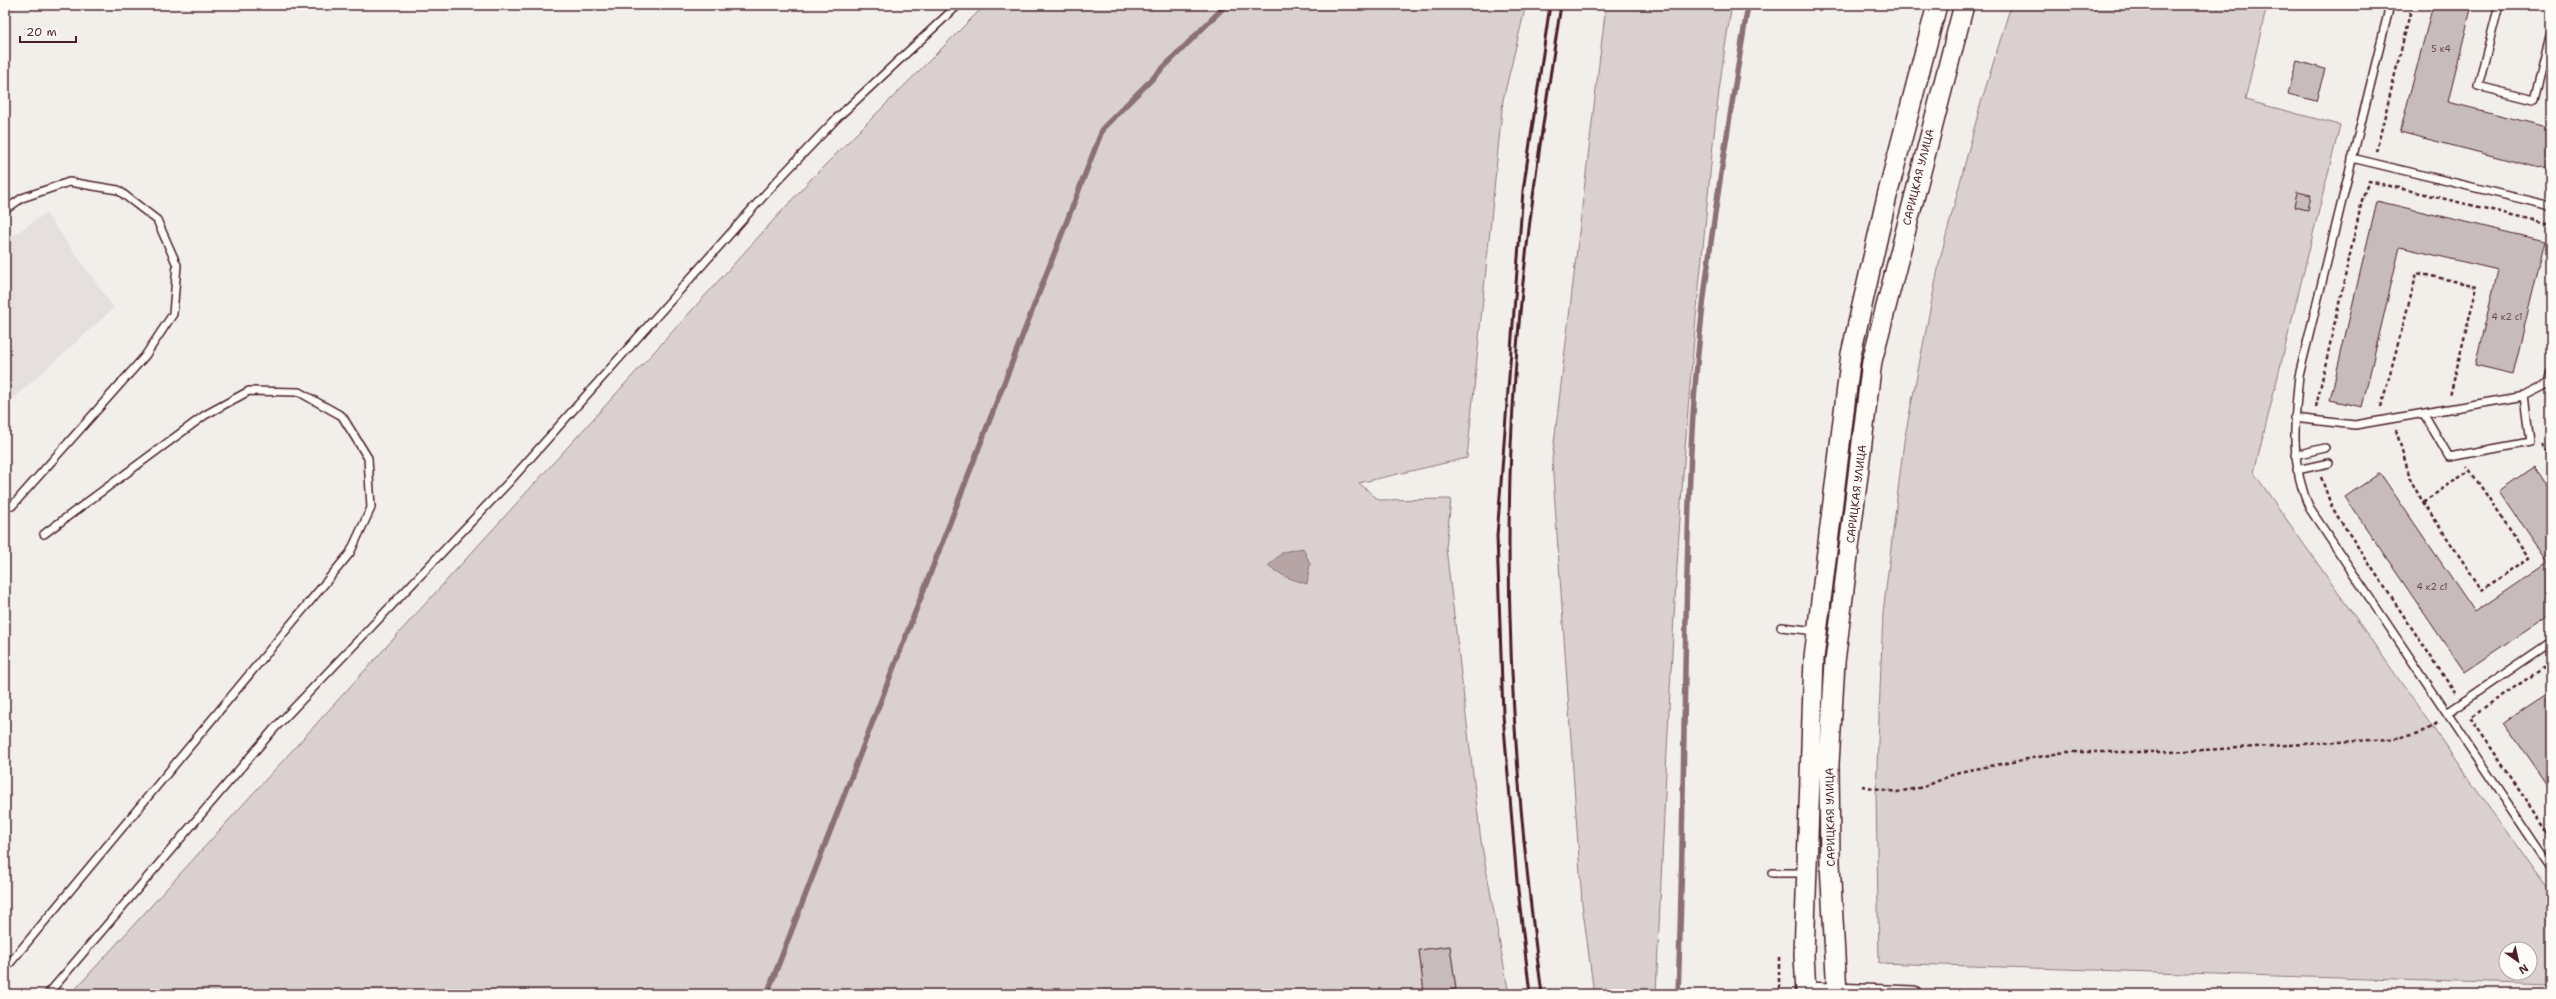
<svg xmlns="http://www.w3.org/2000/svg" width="2556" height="999" font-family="'Shantell Sans',sans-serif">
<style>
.built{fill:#e5dfdd}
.green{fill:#d9d0cf;stroke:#92787d;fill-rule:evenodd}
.water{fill:#b7a5a6;stroke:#8b6f75}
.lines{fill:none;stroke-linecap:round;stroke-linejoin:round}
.stream{stroke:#8b6f75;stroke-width:5.5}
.building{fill:#c8bbbb;stroke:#4a1f2b}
.service-casing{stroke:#4a1f2b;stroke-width:10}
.minor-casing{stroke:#4a1f2b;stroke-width:18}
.tertiary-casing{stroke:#4a1f2b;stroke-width:22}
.path{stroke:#4a1f2b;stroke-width:2.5;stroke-dasharray:4 3;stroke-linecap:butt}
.service{stroke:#fdfcf7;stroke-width:7}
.minor{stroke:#fdfcf7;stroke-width:15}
.tertiary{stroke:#fdfcf7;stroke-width:19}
.rail{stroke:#4a1f2b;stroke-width:3}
.labels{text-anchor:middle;stroke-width:4;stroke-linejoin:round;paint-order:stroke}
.number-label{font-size:9px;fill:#6a464f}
.street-label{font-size:11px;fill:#4a1f2b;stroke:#fdfcf7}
</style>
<rect width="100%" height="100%" fill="#f2efeb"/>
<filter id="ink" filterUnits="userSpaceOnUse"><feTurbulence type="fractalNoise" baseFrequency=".025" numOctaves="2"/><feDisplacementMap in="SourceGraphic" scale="8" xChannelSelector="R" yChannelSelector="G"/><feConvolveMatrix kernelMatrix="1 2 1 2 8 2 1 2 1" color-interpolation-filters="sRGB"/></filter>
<g filter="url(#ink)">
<path class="built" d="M46,213L114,308L5,406V241Z"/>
<path class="green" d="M985,5H1526L1503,100L1467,458L1359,483L1379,500L1451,499L1446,548L1481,841L1509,994H71L811,179Z
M1606,5H1732C1716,92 1710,180 1701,267C1676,509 1667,751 1656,994H1594L1582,903L1552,460Z
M2011,5H2267L2245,100L2340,125L2254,473L2551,896V985L1879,963L1876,794L1883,613L1904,441L1940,259L1980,106ZM2506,949H2530V973H2506Z"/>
<path class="water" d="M1303,548L1310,564L1307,584L1286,577L1268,566L1283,552Z"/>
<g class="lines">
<path class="stream" d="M767,994L1103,128L1226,5
M1678,994C1685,813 1683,631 1691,450C1698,300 1724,153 1748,5"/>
</g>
<path class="building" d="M2433,5H2472L2448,102L2551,128V171L2400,132Z
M2297,61L2325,69L2316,101L2288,94Z
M2297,192L2311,195L2308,210L2294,207Z
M2377,201L2545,241L2513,374L2475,365L2498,270L2400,247L2362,407L2330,400Z
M2533,467L2551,495V613L2464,672L2345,497L2380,473L2475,612L2548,562L2499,491Z
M2551,691V791L2504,723Z
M1450,946L1456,989L1424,993L1419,950Z"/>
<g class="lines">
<defs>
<path id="service" d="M2390,5L2299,376C2294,422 2290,466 2310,509L2551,868
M2499,5L2478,86L2534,100L2551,33
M2352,158L2551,206
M5,210L22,198L69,182L118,190L157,220L177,265L173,314L145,356L12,506
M2424,414L2449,457L2530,442L2524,396
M2294,418L2355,425L2524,396L2548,384L2551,372
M2295,455L2325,448
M2297,470L2329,463
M1781,627L1817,631
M2447,713L2551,642
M1772,873H1806
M5,969L350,553L371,508L368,458L342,416L299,392L249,391L205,415L44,534
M48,994L273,730L510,481L777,181L837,118L958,5"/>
<path id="minor" d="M1806,990L1914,994"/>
<path id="tertiary" d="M1806,994L1804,955L1814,658L1851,354L1887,196L1937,5
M1837,994L1830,863L1829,764L1835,662L1872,361L1964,5"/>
</defs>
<use href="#service" class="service-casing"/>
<use href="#minor" class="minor-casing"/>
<use href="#tertiary" class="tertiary-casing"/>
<path class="path" d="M2376,152L2412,5
M2316,407L2363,196L2369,181L2551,224
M2381,407L2417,273L2477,286L2450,396
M2396,430L2411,481L2423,502L2482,590L2529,558L2467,466
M2542,444L2551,456
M2321,477L2331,505L2338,517L2455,693
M2423,502L2469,471
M2551,663L2470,717L2551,836
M1862,786L1897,792L1924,787L1959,772L2065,752H2170L2389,739C2407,736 2425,735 2439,721
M1779,957V994"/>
<use href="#service" class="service"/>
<use href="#minor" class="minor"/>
<use href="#tertiary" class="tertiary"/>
<path class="rail" d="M1530,994L1517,881L1503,715L1497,536L1523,191L1550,5
M1542,994C1514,790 1500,582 1515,376C1523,252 1542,128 1561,5"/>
</g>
</g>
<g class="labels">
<g class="number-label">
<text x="2441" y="52">5 к4</text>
<text x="2507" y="320">4 к2 с1</text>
<text x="2432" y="590">4 к2 с1</text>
</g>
<g class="street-label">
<text transform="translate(1918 177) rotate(-76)" y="4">САРИЦКАЯ УЛИЦА</text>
<text transform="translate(1856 494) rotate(-83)" y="4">САРИЦКАЯ УЛИЦА</text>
<text transform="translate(1830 817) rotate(-91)" y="4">САРИЦКАЯ УЛИЦА</text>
</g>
</g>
<rect width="2556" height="999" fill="none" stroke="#fdfcf7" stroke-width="20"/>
<rect x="10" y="10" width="2536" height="979" fill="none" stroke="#4a1f2b" stroke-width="1.5" filter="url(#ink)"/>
<g transform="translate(2518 961) rotate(146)"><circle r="19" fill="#fdfcf7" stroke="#b5a4a5"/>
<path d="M0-3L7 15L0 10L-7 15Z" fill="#4a1f2b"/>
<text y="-6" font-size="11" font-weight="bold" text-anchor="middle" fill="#4a1f2b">N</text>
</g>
<path d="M20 36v6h56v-6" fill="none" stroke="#4a1f2b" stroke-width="2"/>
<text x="26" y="36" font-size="12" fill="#4a1f2b" stroke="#fdfcf7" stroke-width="3" paint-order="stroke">20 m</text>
</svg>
